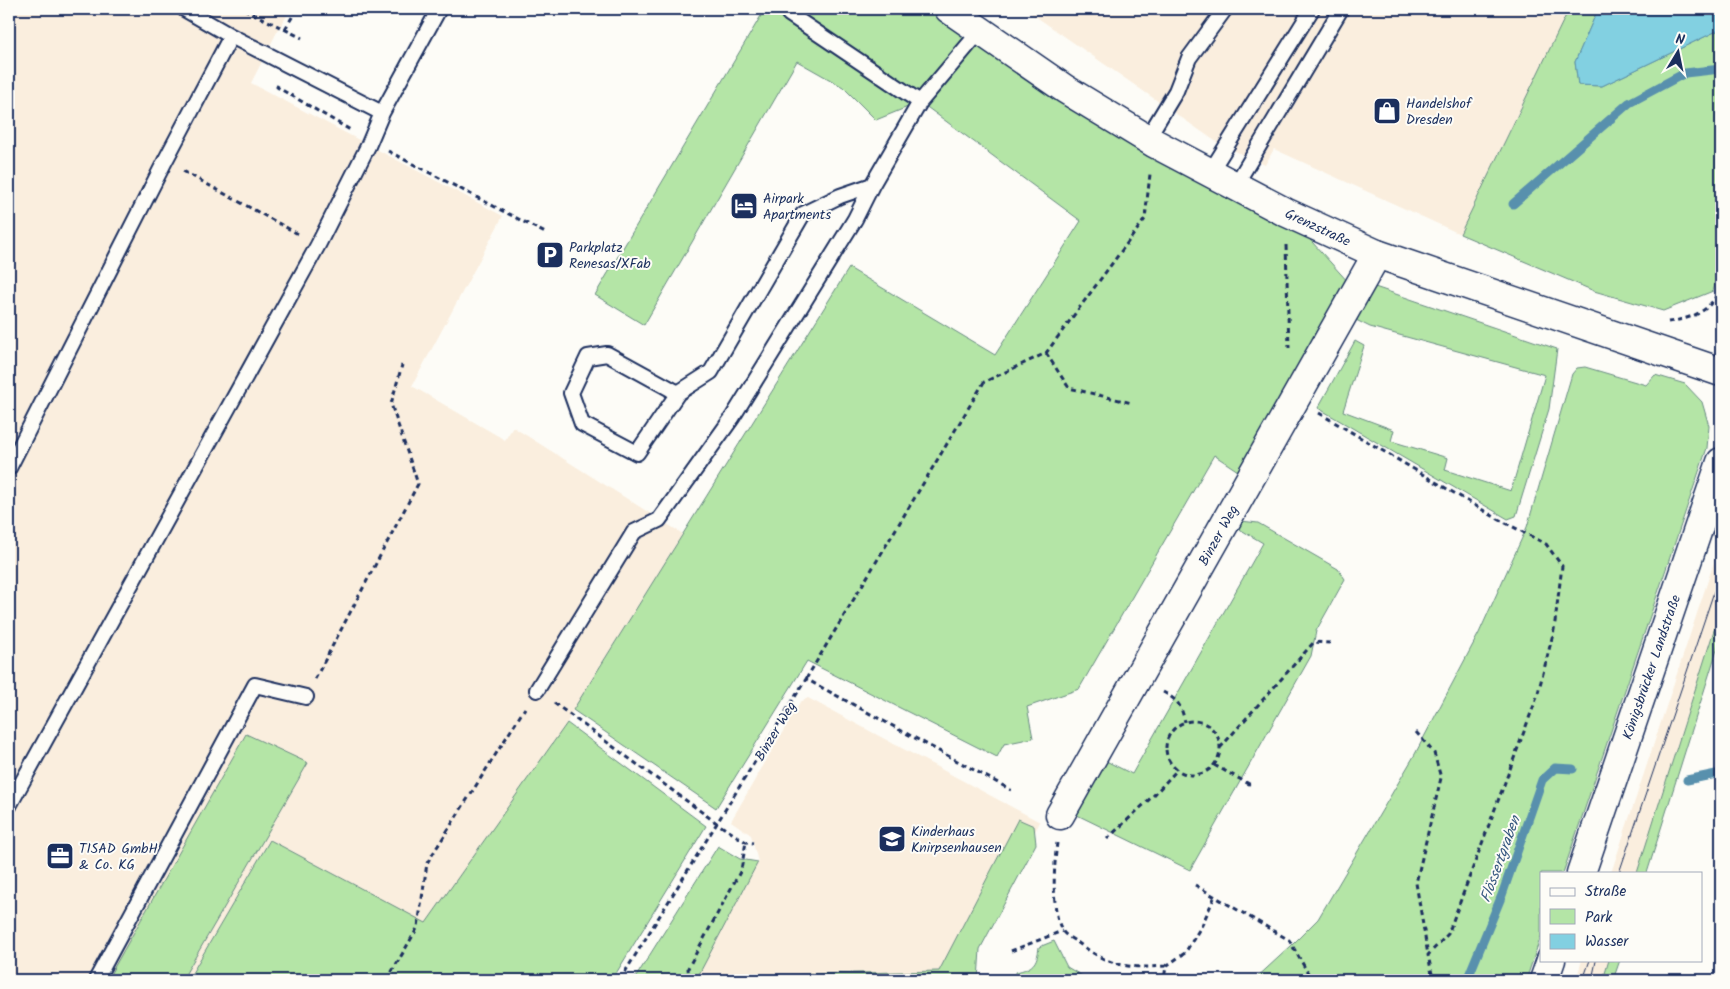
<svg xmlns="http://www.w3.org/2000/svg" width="1730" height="989" font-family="Kalam,sans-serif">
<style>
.built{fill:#faeede}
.green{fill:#b4e5a6;stroke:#688a82}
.water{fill:#82d0e1;stroke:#5990ad}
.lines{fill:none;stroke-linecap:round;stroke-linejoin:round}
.stream{stroke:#5990ad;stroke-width:9}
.lane-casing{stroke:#1b2f5e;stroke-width:18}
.street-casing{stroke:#1b2f5e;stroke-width:31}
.secondary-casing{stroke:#1b2f5e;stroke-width:31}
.path{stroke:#1b2f5e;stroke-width:3;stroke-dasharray:5 4;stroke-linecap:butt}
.lane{stroke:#fdfcf7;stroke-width:14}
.street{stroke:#fdfcf7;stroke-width:28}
.secondary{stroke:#fdfcf7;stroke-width:28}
.tram{stroke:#1b2f5e;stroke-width:1}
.labels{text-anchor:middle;stroke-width:4;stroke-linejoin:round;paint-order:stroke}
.poi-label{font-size:14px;fill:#1b2f5e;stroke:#fdfcf7;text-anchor:start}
.street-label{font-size:14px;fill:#1b2f5e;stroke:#fdfcf7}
.water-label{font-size:15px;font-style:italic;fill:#35577f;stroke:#fdfcf7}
</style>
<rect width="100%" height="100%" fill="#fdfcf7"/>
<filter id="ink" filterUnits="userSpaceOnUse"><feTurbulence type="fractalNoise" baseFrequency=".02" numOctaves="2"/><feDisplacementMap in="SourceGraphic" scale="10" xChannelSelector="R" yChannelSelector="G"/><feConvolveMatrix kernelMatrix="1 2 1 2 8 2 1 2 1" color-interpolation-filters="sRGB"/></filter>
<g filter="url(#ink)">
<path class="built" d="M9,9H291L277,32L251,83L503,216L412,386L505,440L513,427L683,534L573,710L567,723L426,924L270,840L188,980H9Z
M1025,9H1569L1460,234L1274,149L1265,165L1218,143Z
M1721,541V608L1637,873H1611Z
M808,698L1040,822L959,980H700L696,978L758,862L751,835L731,821L800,702Z
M1582,960H1609L1603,980H1576Z"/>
<path class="green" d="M765,9H949L1285,212L1349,283L1238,471L1214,455L1079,689L1027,707L1033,738L1004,744L997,757L807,661L716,808L573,710L849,268L995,355L1081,221L920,102L876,120L843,87L797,61L644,325L595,295Z
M1569,9H1598L1575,62L1578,85L1602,86L1721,29V267L1713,291L1663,311L1594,291L1460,234Z
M1372,286L1557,349L1549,409L1516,516L1508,519L1318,408L1355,341L1364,346L1343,411L1394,430L1391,441L1448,458L1445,470L1511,491L1545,375L1370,327L1356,320Z
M1585,367L1646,385L1655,375L1685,384L1702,402L1709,426L1707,448L1563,873H1541V936L1526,980H1254L1291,946L1318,919L1414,756L1479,633L1527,527L1572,374L1577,368Z
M1241,521L1258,523L1338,569L1345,579L1316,631L1311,656L1190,870L1075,814L1104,760L1132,774L1263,543L1236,527Z
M1721,608V637L1647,873H1637Z
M567,723L706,826L612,980H188L270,840L426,923Z
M246,734L308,763L182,980H107Z
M1018,819L1034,826L1036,844L980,949L978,980H705L699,977L939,971Z
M718,846L740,859L758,862L697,978L700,980H634Z
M1054,941L1067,967L1089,980H1016V972C1033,968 1037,964 1039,947Z
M1609,960H1620L1613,980H1603Z"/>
<path class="water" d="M1598,9H1721V29L1602,86L1578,85L1575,62Z"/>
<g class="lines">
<path class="stream" d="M1513,204L1629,103L1685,73L1721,69
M1687,780L1721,773
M1467,980L1502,895L1542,780L1555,768L1573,769"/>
<defs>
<path id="lane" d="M184,9L231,36L382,113
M789,14L920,102
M1147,139L1176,91L1189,58L1225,9
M1209,174L1312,9
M1235,186L1341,9
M678,393L637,453L582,424L571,393L588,357L607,354L678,393L711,372L803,214L840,196L872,185
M9,468L165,161L231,36
M537,690L634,532L659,520L732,418L855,219L872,185L920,102L980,31
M9,806L318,245L368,146L382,113L439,9
M96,980L255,685L306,697"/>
<path id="street" d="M1060,815L1377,254"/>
<path id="secondary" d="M949,9L1065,89L1154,143L1285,212L1377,254L1721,372
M1581,873L1721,462
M1544,980L1551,960"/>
</defs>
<use href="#lane" class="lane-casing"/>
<use href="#street" class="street-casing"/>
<use href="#secondary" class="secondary-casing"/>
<path class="path" d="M244,9L302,38
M285,29L297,9
M278,85L277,87L352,131
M388,151L547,234
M183,171L300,235
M1286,245L1289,348
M1668,322C1693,318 1711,312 1721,286
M1717,340V296
M1046,353L1069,388L1132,403
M1319,413L1498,519L1546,544L1562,566L1554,630L1537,697L1448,934L1428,955L1432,974L1425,980
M315,679L418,484L391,404L402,365
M806,679L984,382L1046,353L1145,219L1150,174
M1163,692C1178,700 1181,705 1185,722
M554,703L718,824L746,842L753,843
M1166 748a27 27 0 1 1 54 0a27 27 0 1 1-54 0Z
M1416,732L1434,753L1441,778L1416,883L1428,955
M1220,748L1314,642L1331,643
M1214,765L1251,785
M1107,839L1153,796L1177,770
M1057,843C1054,865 1051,911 1062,930C1064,935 1072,939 1077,942C1109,966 1127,969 1166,966L1164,980
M1195,885L1289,940L1312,980
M1011,951L1062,931
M1166,966L1185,953L1202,925L1214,898
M387,980L418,927L427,863L525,708
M620,980L806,679L1011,790
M689,980L688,968L741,870L746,842"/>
<use href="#lane" class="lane"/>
<use href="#street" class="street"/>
<use href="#secondary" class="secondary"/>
<path class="tram" d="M1619,873L1721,571
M1583,980L1590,960
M1592,980L1596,961"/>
</g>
</g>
<defs>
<symbol id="shop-square" viewBox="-11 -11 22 22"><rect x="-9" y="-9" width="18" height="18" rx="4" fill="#1b2f5e" stroke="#fdfcf7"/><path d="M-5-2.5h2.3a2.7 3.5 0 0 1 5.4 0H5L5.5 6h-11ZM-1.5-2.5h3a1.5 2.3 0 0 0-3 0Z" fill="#fff"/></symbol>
<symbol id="hotel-square" viewBox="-11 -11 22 22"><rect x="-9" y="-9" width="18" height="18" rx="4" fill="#1b2f5e" stroke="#fdfcf7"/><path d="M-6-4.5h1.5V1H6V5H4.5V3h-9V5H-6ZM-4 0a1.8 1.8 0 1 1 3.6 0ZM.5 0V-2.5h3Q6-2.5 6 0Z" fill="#fff"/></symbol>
<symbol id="parking-square" viewBox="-11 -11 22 22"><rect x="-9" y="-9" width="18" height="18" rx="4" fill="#1b2f5e" stroke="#fdfcf7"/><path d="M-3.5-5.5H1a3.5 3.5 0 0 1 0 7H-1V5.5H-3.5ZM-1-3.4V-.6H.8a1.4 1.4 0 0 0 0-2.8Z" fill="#fff"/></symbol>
<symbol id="school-square" viewBox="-11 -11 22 22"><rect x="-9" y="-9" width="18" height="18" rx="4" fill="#1b2f5e" stroke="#fdfcf7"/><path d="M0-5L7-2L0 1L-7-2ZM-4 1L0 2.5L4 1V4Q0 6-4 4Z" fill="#fff"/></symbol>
<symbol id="office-square" viewBox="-11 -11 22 22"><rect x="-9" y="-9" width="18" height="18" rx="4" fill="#1b2f5e" stroke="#fdfcf7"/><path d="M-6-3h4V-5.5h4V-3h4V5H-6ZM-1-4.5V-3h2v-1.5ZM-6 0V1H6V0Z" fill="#fff"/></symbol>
</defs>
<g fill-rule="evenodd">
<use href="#shop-square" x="1371" y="95" width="32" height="32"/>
<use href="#hotel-square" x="728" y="190" width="32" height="32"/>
<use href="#parking-square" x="534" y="239" width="32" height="32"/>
<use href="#school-square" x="876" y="823" width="32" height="32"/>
<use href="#office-square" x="44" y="840" width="32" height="32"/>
</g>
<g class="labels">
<g class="poi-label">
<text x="1406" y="108">Handelshof<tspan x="1406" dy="16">Dresden</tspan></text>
<text x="763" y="203">Airpark<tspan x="763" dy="16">Apartments</tspan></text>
<text x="569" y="252">Parkplatz<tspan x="569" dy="16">Renesas/XFab</tspan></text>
<text x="911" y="836">Kinderhaus<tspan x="911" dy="16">Knirpsenhausen</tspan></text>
<text x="79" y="853">TISAD GmbH<tspan x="79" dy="16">&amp; Co. KG</tspan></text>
</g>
<g class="street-label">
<text transform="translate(1318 227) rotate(25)" y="5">Grenzstraße</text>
<text transform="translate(1218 535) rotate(-61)" y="5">Binzer Weg</text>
<text transform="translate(1651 667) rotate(-71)" y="5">Königsbrücker Landstraße</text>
<text transform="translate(775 731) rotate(-59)" y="5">Binzer Weg</text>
</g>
<g class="water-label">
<text transform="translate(1500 859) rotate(-70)" y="5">Flössertgraben</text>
</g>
</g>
<rect width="1730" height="989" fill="none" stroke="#fdfcf7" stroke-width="30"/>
<rect x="15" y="15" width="1700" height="959" fill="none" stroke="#1b2f5e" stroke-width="2" filter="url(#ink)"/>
<rect x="1540" y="872" width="162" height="90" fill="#fdfcf7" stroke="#a3aaba"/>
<rect x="1550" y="888" width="25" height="8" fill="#fdfcf7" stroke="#a3aaba"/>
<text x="1585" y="896" font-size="15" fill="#1b2f5e">Straße</text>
<rect x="1550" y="909" width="25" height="15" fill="#b4e5a6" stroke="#a3aaba"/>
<text x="1585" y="922" font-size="15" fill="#1b2f5e">Park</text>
<rect x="1550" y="934" width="25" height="15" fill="#82d0e1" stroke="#a3aaba"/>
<text x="1585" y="946" font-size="15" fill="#1b2f5e">Wasser</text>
<g transform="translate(1678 52) rotate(10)" stroke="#fdfcf7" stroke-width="4" paint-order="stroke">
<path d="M0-4L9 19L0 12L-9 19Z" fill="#1b2f5e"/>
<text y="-8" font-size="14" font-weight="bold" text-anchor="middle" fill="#1b2f5e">N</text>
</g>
</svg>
